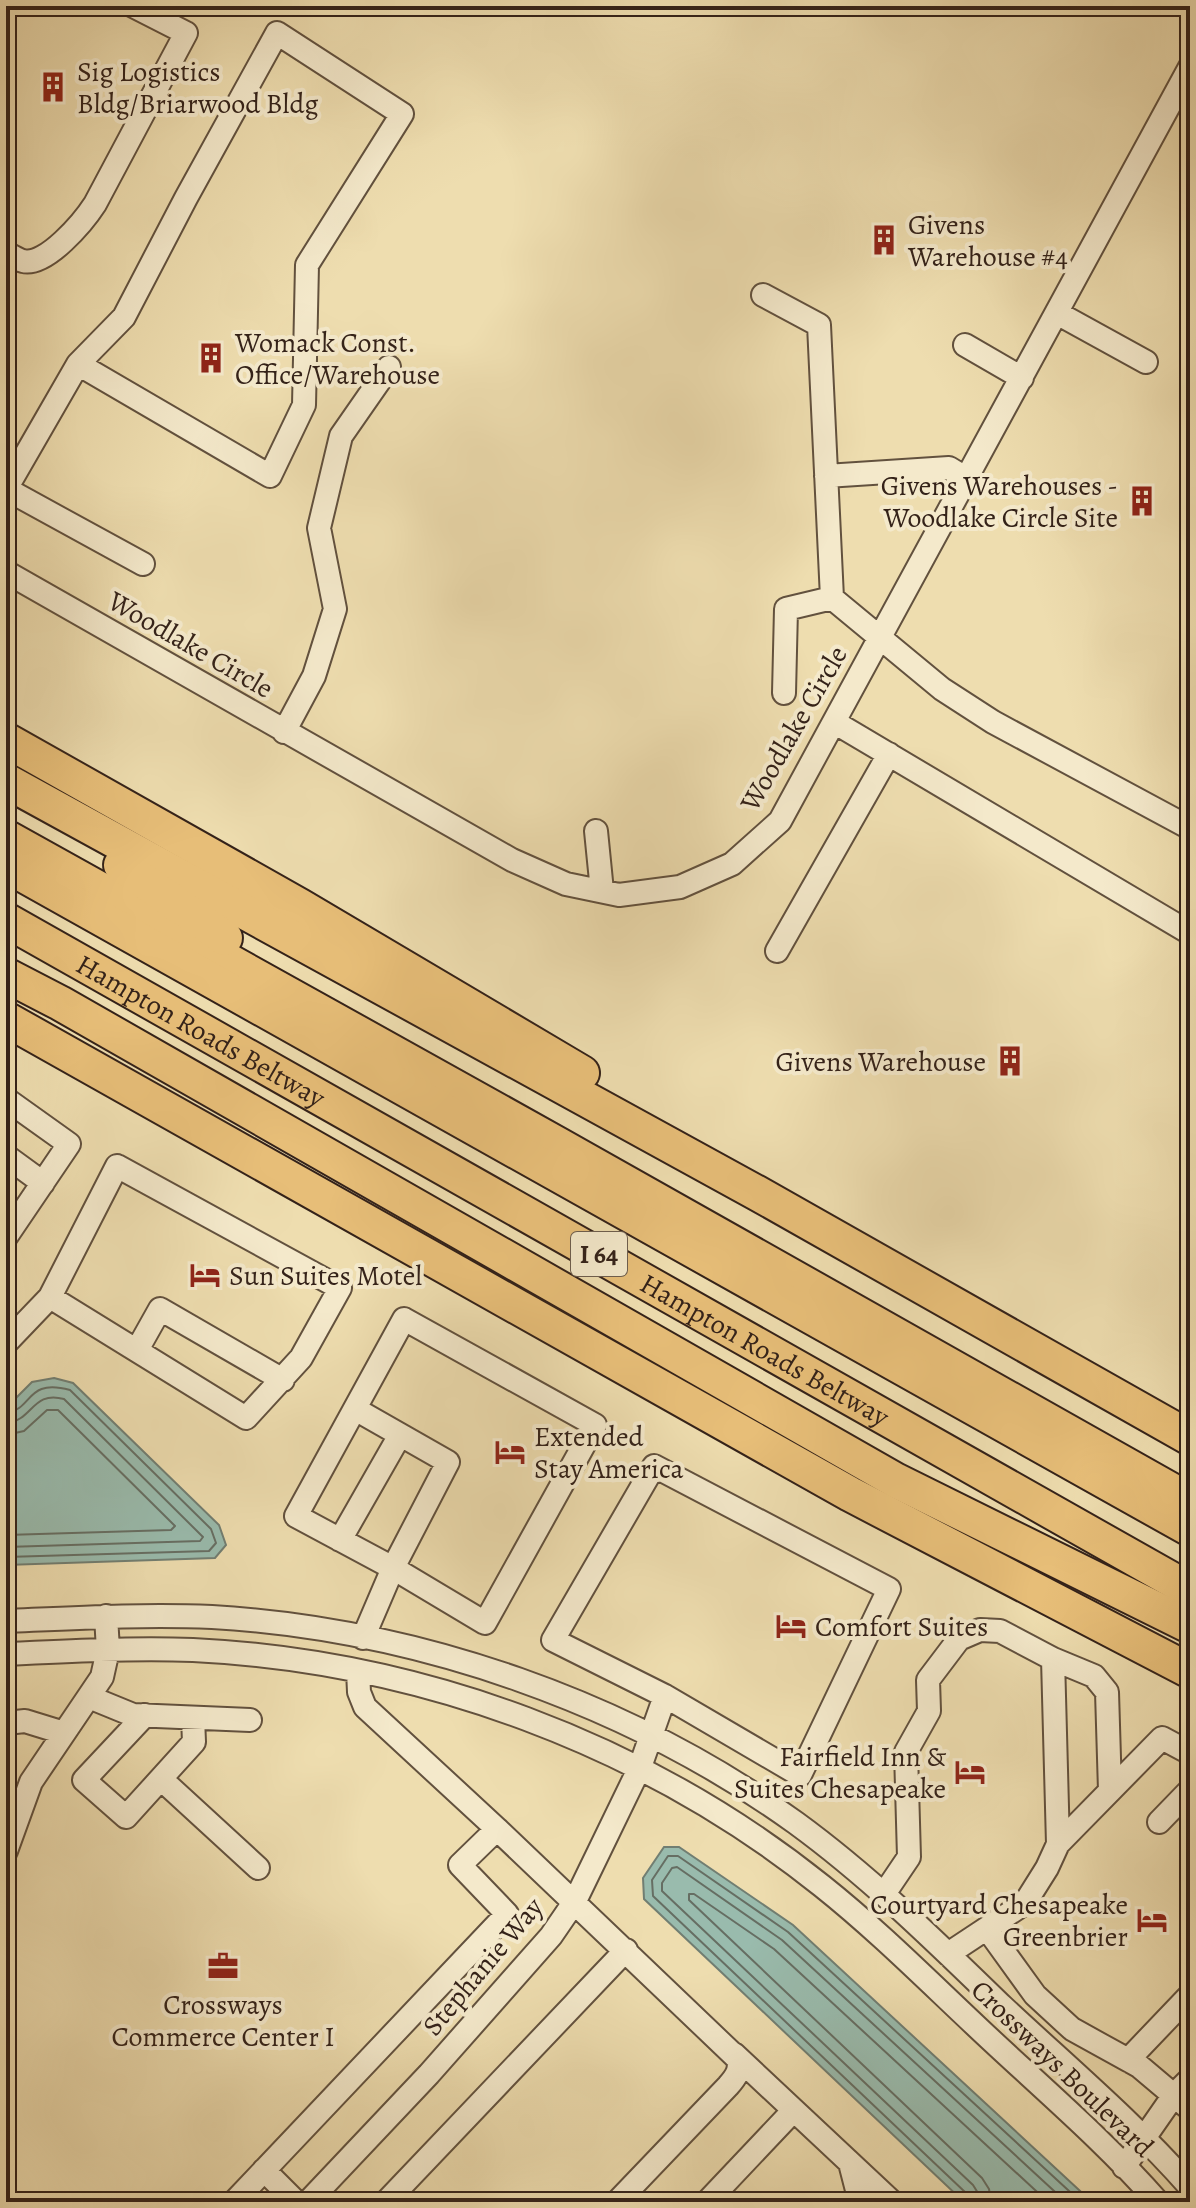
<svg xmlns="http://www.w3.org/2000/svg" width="1196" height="2208" viewBox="0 0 1196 2208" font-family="Alegreya,serif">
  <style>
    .water { fill: #99bbad; stroke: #717e72; stroke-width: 2 }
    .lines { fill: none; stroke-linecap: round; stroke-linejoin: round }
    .shore { stroke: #666e63; stroke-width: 2 }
    .minor-casing { stroke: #62513e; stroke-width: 26 }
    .highway-casing { stroke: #342219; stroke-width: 38 }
    .minor { stroke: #f4e9cb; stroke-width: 22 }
    .highway { stroke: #e7be78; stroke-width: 34 }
    .labels { text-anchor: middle; stroke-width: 8; stroke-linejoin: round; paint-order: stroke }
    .shield { fill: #f4e9cb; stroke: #6e5e4e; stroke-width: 2 }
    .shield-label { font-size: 26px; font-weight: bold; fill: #342219 }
    .poi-label { font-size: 28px; fill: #342219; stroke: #f4e9cb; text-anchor: start }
    .street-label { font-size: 28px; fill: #342219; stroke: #f4e9cb }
  </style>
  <rect width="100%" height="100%" fill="#eeddaf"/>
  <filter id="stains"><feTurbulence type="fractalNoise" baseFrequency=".0025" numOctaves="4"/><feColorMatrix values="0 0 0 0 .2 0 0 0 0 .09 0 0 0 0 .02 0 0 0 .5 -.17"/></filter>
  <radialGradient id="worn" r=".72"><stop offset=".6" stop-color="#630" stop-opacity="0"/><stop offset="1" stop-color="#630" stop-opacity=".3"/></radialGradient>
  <!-- water -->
  <path class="water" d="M54 1378 73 1383 219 1525 226 1545 215 1558 6 1565V1408L32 1382Z
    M664 1847H679L793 1925 1092 2202H964L644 1899 643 1878Z"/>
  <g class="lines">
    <!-- shore -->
    <path class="shore" d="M6 1413C34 1409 25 1378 70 1390L211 1529 216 1543 209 1551 6 1557
      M6 1423C33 1421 32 1390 64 1399L203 1537 200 1541 6 1547
      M6 1435 24 1431 47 1410H58L175 1526 171 1530 6 1535
      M969 2202 966 2193 653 1896 652 1880 668 1856H678L788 1932 1081 2202
      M979 2202 978 2193 973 2185 662 1891V1883L672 1868 677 1867 782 1940 1066 2202
      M991 2202 989 2189 982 2178 689 1900V1894H694L774 1949 1048 2202"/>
    <!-- minor casing -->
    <g class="minor-casing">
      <path id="minor" d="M6 253C11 255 18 260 23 261 46 267 84 221 95 204L186 33 133 6
        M763 295 819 325 832 598 942 689 993 722 1190 828
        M1057 313 1146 362
        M965 345 1022 378
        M826 476 949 468 967 479
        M6 489 78 364 270 476 304 405 307 265 402 114 277 33 186 198 124 317 78 364
        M6 489 143 564
        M6 572 512 860 566 884 619 895 680 887 732 864 780 821 1190 67
        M784 693 786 609 832 598
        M834 722 1190 933
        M284 732 314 676 335 609 319 528 341 436 389 367
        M596 831 602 891
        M777 951 889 754
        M6 1099 69 1144 6 1237
        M6 1156 43 1183
        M404 1319 595 1425 485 1623 393 1568 296 1516Z
        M6 1343 50 1297 117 1166 340 1288 301 1358 246 1418 50 1297
        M137 1350 160 1309 283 1380
        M355 1409 448 1462 393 1568 363 1638
        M654 1466 889 1589 800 1775 665 1696 553 1640Z
        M340 1540 400 1435
        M6 1621C75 1618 143 1614 212 1617 418 1629 629 1703 796 1823 870 1877 936 1942 1002 2006 1065 2065 1133 2122 1190 2187
        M6 1654C68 1651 131 1648 193 1650 420 1661 645 1744 822 1886 876 1929 925 1978 975 2025 1035 2082 1104 2140 1158 2202
        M1053 1659 1094 1676 1107 1692 1110 1791
        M358 1671 359 1692 365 1707 497 1829
        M89 1697 133 1715 250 1720
        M145 1715 84 1780 126 1817 194 1742 193 1718
        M6 1723 25 1721 64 1733
        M161 1779 258 1868
        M1159 1822 1190 1790
        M1058 1844 1162 1738 1190 1753
        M6 1851 31 1782 102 1677 108 1650 106 1616
        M884 1894 909 1857 906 1752 929 1711 928 1680 959 1639 980 1630 1000 1631 1053 1659 1058 1844 1047 1868 1025 1903 948 1954
        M988 1930 1035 1995 1072 2029 1139 2066 1190 2109
        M734 2054 892 2202
        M1128 2060 1190 1995
        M850 2163 858 2194 865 2202
        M1124 2167 1174 2095 1190 2079
        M264 2170 296 2202
        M234 2202 507 1914 460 1865 497 1829 738 2059C741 2070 736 2077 728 2086L617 2202
        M308 2202 429 2074 551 1936 575 1901 640 1767 665 1696
        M386 2202 626 1950
        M707 2202 793 2111"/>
    </g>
    <!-- highway casing -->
    <g class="highway-casing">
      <g id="highway">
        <path d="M6 740 300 906 582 1073"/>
        <path d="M6 781 757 1193 1190 1438"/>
        <path d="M6 837 559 1145 1190 1501"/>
        <path d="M6 865 1190 1529"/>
        <path d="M121 865 225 938"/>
        <path id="s1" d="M6 920 1190 1590"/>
        <path d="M6 975 60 1003 895 1480 1190 1626"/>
        <path d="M6 1019 850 1494 1190 1671"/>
      </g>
    </g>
    <!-- minor -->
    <use href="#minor" class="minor"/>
    <!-- highway -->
    <use href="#highway" class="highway"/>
  </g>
  <!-- icons -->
  <defs>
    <g id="building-bare" transform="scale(2.4)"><path d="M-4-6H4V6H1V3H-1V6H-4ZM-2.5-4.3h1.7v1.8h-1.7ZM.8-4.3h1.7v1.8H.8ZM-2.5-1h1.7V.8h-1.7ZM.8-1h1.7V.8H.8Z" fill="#8f2418" stroke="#f4e9cb" stroke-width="2.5" paint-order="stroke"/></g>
    <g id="hotel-bare" transform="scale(2.4)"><path d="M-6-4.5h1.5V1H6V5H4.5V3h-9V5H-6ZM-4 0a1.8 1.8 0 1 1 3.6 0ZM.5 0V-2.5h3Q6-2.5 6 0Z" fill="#8f2418" stroke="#f4e9cb" stroke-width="2.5" paint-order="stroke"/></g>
    <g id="office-bare" transform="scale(2.4)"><path d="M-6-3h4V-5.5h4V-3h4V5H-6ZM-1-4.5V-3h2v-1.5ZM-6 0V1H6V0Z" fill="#8f2418" stroke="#f4e9cb" stroke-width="2.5" paint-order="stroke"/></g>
  </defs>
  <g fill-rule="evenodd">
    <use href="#building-bare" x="53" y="87"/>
    <use href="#building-bare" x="884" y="240"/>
    <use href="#building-bare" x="211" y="358"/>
    <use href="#building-bare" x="1142" y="501"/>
    <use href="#building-bare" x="1010" y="1061"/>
    <use href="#hotel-bare" x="205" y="1275"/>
    <use href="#hotel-bare" x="510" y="1452"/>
    <use href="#hotel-bare" x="791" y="1626"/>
    <use href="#hotel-bare" x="970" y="1772"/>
    <use href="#hotel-bare" x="1152" y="1920"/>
    <use href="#office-bare" x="223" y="1966"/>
  </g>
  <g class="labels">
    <!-- shield labels -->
    <rect class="shield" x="571" y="1232" width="56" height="44" rx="6"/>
    <g class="shield-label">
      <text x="599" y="1263">I 64</text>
    </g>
    <!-- poi labels -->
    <g class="poi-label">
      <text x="77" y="81">Sig Logistics<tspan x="77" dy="32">Bldg/Briarwood Bldg</tspan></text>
      <text x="908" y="234">Givens<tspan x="908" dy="32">Warehouse #4</tspan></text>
      <text x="235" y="352">Womack Const.<tspan x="235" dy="32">Office/Warehouse</tspan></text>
      <text x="1118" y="495" text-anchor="end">Givens Warehouses -<tspan x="1118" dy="32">Woodlake Circle Site</tspan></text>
      <text x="986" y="1071" text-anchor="end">Givens Warehouse</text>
      <text x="229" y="1285">Sun Suites Motel</text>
      <text x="534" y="1446">Extended<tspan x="534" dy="32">Stay America</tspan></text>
      <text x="815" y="1636">Comfort Suites</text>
      <text x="946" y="1766" text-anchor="end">Fairfield Inn &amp;<tspan x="946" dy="32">Suites Chesapeake</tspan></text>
      <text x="1128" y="1914" text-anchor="end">Courtyard Chesapeake<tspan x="1128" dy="32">Greenbrier</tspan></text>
      <text x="223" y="2014" text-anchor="middle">Crossways<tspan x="223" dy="32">Commerce Center I</tspan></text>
    </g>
    <!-- street labels -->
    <g class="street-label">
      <text transform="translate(191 644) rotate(30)" y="10">Woodlake Circle</text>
      <text transform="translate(793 728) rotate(-60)" y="10">Woodlake Circle</text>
      <text dy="10" stroke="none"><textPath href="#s1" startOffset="224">Hampton Roads Beltway</textPath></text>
      <text dy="10" stroke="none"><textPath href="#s1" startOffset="872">Hampton Roads Beltway</textPath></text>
      <text transform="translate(482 1966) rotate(-50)" y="10">Stephanie Way</text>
      <text transform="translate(1063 2068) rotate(44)" y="10">Crossways Boulevard</text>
    </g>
  </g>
  <!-- margin -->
  <rect width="1196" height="2208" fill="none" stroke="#eeddaf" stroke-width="32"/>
  <rect x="8" y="8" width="1180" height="2192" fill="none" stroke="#342219" stroke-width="4"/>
  <rect x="16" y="16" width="1164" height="2176" fill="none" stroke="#342219" stroke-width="2"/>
  <rect width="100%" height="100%" filter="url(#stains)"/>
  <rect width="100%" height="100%" fill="url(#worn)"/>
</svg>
